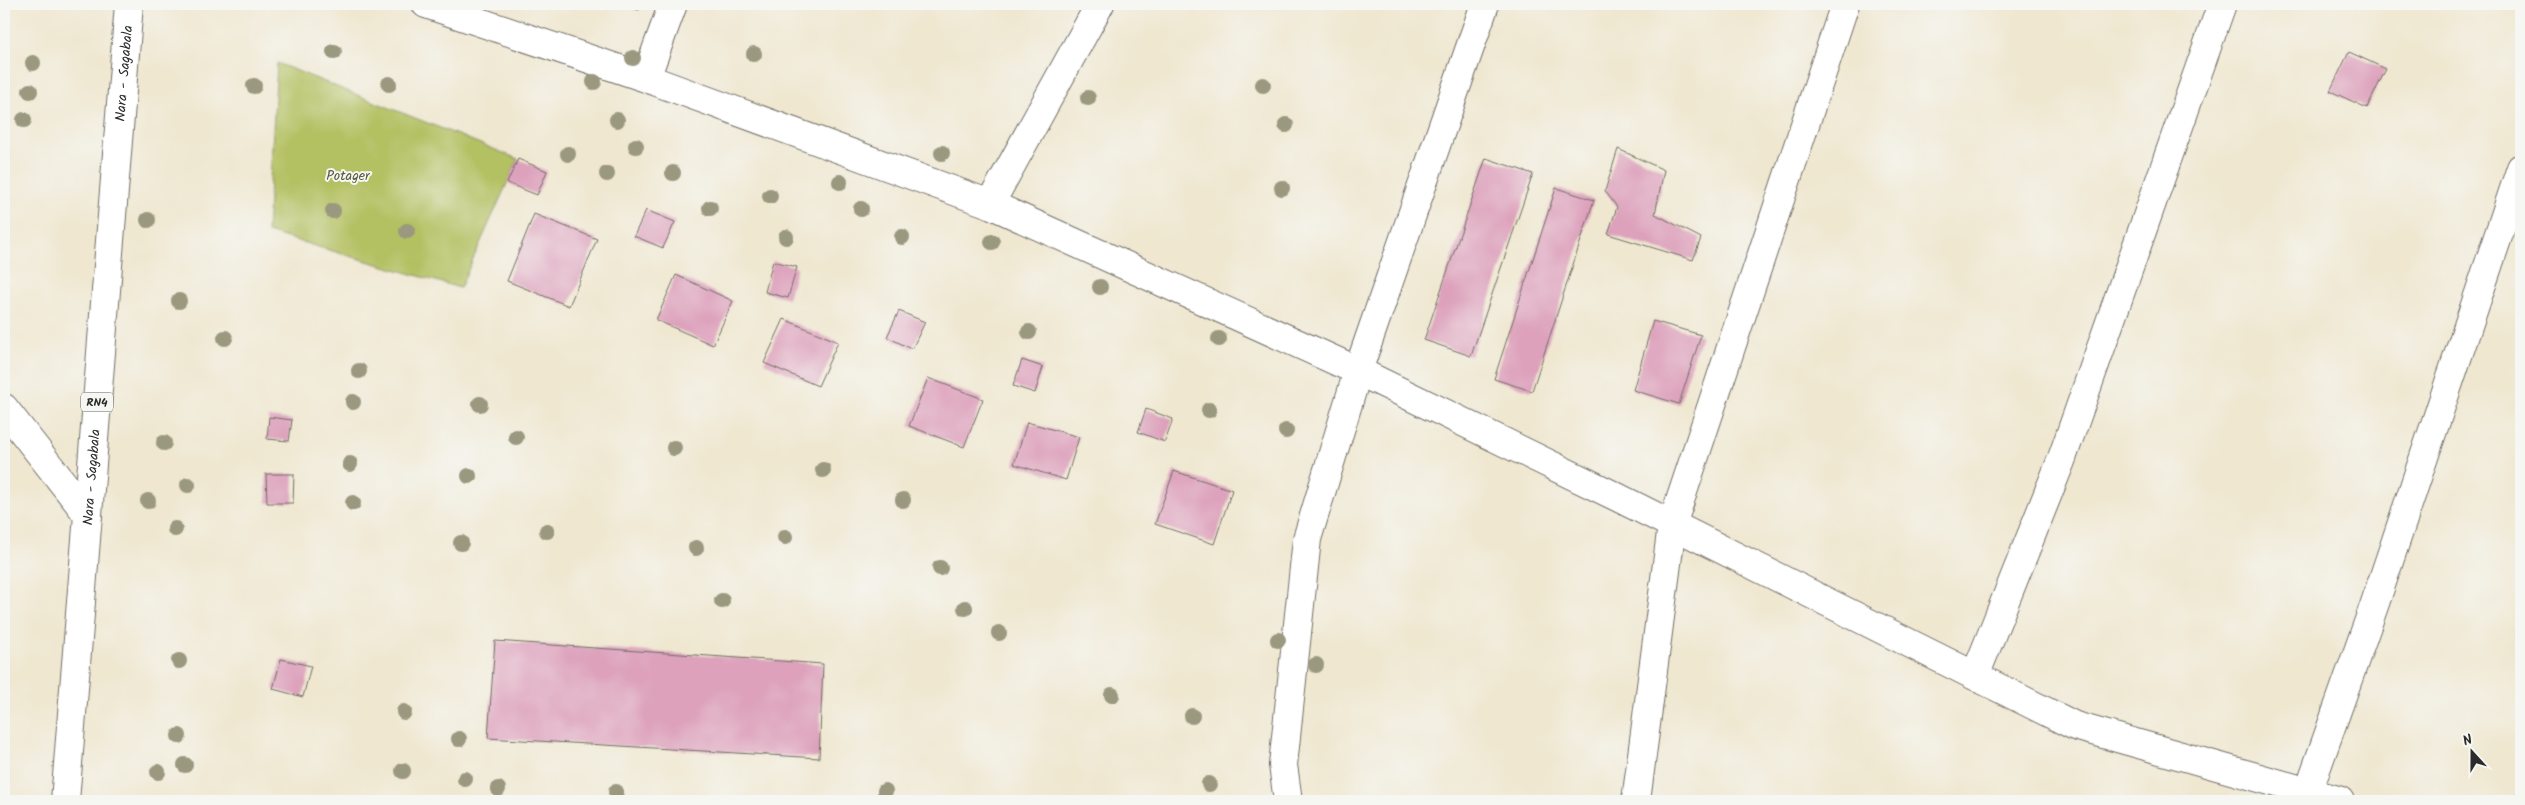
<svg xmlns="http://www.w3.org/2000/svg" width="2525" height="805" viewBox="0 0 2525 805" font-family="Kalam,sans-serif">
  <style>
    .green { fill: #b4c163; stroke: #707647 }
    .building { fill: #dda1bc }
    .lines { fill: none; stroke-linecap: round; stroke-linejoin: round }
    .street-casing { stroke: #706d65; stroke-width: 30 }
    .primary-casing { stroke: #706d65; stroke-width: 30 }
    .street { stroke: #fff; stroke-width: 28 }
    .primary { stroke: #fff; stroke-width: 28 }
    .tree { fill: #9a987f }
    .labels { text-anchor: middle; stroke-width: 4; stroke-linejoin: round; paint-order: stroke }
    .shield { fill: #f6f6f2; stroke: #686867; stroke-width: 1 }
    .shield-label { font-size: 12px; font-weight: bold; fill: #2b2b2b }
    .street-label { font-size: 14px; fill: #2b2b2b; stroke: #f6f6f2 }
    .park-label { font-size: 14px; fill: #54583c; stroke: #f6f6f2 }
  </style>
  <rect width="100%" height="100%" fill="#f6f6f2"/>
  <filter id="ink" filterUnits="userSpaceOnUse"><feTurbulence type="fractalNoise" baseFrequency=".02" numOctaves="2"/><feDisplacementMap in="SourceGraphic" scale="10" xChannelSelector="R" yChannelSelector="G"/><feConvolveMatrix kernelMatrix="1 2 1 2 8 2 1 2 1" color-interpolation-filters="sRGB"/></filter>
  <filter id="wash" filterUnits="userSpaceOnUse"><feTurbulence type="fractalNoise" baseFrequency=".0096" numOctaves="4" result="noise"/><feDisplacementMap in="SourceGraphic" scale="20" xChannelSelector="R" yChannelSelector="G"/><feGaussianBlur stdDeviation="1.12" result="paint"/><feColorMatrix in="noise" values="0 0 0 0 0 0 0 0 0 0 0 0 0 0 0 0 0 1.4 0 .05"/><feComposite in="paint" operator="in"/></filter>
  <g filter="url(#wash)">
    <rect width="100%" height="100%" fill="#efe7d0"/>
    <!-- green -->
    <path class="green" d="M277 63 518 159 460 288 267 232Z"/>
    <g id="blocks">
      <!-- building -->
      <path class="building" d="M620 4H641L639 10Z
        M2349 52 2386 69 2367 108 2330 91Z
        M1618 149 1664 170 1655 214 1701 238 1693 260 1608 234 1617 207 1605 191Z
        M1486 158 1533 174 1471 356 1424 340Z
        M518 159 547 171 537 195 507 183Z
        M1556 188 1594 200 1532 391 1494 379Z
        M646 210 675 222 663 248 634 236Z
        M534 214 597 239 569 306 507 281Z
        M773 261 797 267 788 298 765 292Z
        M676 275 733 301 713 345 656 320Z
        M899 311 925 322 912 349 887 337Z
        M784 319 838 342 818 386 764 363Z
        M1653 321 1701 335 1679 404 1633 390Z
        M1022 360 1043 367 1035 393 1013 386Z
        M928 378 983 399 964 447 909 426Z
        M1146 409 1173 419 1165 442 1138 432Z
        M269 417 292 420 289 441 267 439Z
        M1027 422 1079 437 1066 480 1014 464Z
        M1174 471 1232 490 1214 544 1155 524Z
        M266 474H294L293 503H267Z
        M495 641 823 664 819 758 488 738Z
        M281 659 311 666 303 697 273 689Z"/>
    </g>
  </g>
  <g filter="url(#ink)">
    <use href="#blocks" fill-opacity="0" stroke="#706d65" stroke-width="1"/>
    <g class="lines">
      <!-- street casing -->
      <g class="street-casing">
        <path id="street" d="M426 4 646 78 990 204 1358 371 1617 497 2075 726 2341 801
          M646 78 673 4
          M990 204 1100 4
          M4 408 88 515
          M1975 676 2061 461 2222 4
          M1288 801 1283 765 1307 539 1358 371 1485 4
          M1636 801 1672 525 1845 4
          M2307 801 2308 792 2374 606 2521 168"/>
      </g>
      <!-- primary casing -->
      <g class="primary-casing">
        <g id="primary">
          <path id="s1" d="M65 801 129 4"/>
        </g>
      </g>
      <!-- street -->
      <use href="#street" class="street"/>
      <!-- primary -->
      <use href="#primary" class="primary"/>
    </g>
    <!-- trees -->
    <g class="tree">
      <circle cx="334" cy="52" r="8"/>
      <circle cx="754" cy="54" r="8"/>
      <circle cx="633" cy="58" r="8"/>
      <circle cx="33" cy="63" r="8"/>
      <circle cx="594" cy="82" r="8"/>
      <circle cx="389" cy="84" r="8"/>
      <circle cx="1263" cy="85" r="8"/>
      <circle cx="254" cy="86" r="8"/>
      <circle cx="30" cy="91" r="8"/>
      <circle cx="1088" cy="98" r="8"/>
      <circle cx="24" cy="120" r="8"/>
      <circle cx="617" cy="120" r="8"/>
      <circle cx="1286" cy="125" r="8"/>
      <circle cx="636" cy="146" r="8"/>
      <circle cx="942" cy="153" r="8"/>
      <circle cx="568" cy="154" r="8"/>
      <circle cx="673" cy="173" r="8"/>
      <circle cx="607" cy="174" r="8"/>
      <circle cx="840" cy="182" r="8"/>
      <circle cx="1282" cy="188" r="8"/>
      <circle cx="770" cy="196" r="8"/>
      <circle cx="710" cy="208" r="8"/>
      <circle cx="861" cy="209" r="8"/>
      <circle cx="333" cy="211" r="8"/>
      <circle cx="148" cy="220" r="8"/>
      <circle cx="407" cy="231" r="8"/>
      <circle cx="786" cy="237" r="8"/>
      <circle cx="902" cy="237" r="8"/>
      <circle cx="992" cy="242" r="8"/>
      <circle cx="1100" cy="287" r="8"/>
      <circle cx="179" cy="301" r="8"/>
      <circle cx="1029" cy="332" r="8"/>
      <circle cx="225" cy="338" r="8"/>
      <circle cx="1219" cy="339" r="8"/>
      <circle cx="359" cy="371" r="8"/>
      <circle cx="353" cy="402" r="8"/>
      <circle cx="480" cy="404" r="8"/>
      <circle cx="1209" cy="410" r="8"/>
      <circle cx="1286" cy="431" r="8"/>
      <circle cx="516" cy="437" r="8"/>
      <circle cx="164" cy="443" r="8"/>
      <circle cx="674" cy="448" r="8"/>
      <circle cx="350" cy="464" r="8"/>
      <circle cx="823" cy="470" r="8"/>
      <circle cx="469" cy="476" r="8"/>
      <circle cx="188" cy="485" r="8"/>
      <circle cx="903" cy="500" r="8"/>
      <circle cx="148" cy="501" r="8"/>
      <circle cx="353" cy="503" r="8"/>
      <circle cx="175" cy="529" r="8"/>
      <circle cx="547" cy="531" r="8"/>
      <circle cx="785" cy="537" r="8"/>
      <circle cx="461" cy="543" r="8"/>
      <circle cx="696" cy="548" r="8"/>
      <circle cx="940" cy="568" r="8"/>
      <circle cx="722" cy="601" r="8"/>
      <circle cx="965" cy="608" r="8"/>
      <circle cx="999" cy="633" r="8"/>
      <circle cx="1278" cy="640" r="8"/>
      <circle cx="179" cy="661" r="8"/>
      <circle cx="1316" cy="665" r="8"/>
      <circle cx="1112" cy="695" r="8"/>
      <circle cx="404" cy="712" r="8"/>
      <circle cx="1192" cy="716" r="8"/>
      <circle cx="179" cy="736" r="8"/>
      <circle cx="459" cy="739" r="8"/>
      <circle cx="185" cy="765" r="8"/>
      <circle cx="403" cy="771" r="8"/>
      <circle cx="158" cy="772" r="8"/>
      <circle cx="465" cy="779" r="8"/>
      <circle cx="1209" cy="784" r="8"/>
      <circle cx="498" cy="789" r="8"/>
      <circle cx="885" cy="791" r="8"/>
      <circle cx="616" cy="792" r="8"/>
    </g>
  </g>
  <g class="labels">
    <!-- shield labels -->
    <rect class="shield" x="81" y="392.5" width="32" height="19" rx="4"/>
    <g class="shield-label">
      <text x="97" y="406">RN4</text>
    </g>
    <!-- street labels -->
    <g class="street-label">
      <text dy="5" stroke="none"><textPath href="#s1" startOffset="730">Nara - Sagabala</textPath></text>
      <text dy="5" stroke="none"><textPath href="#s1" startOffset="325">Nara - Sagabala</textPath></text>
    </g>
    <!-- park labels -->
    <g class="park-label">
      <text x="348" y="180">Potager</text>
    </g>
  </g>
  <!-- margin -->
  <rect width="2525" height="805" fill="none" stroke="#f6f6f2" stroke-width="20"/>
  <!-- north arrow -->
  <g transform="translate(2472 752) rotate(339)" stroke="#f6f6f2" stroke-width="4" paint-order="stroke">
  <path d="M0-4L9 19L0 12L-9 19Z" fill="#2b2b2b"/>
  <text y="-8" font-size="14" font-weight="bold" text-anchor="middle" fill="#2b2b2b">N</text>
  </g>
</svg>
